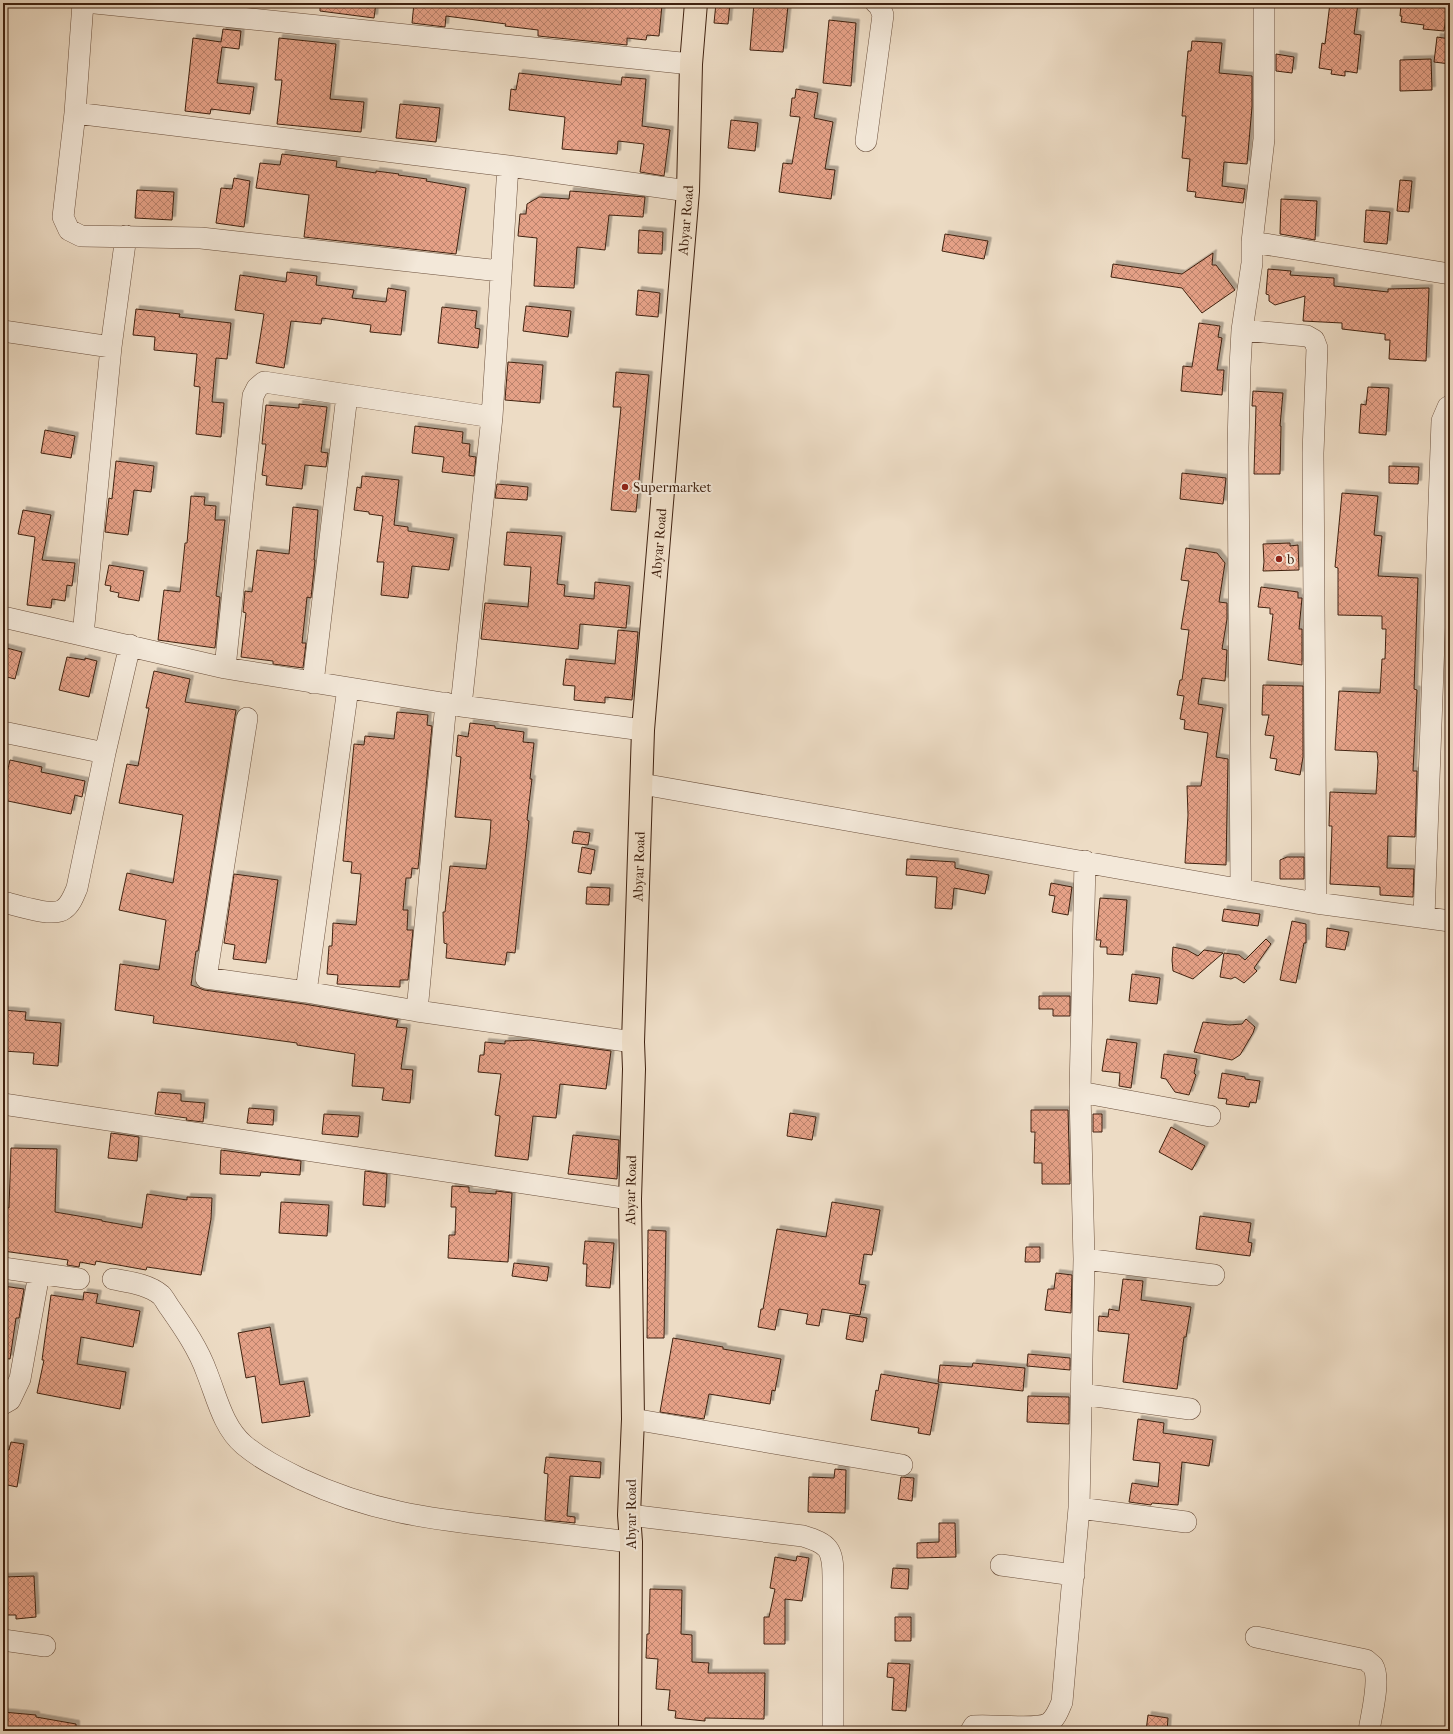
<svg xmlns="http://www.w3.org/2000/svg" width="1453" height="1734" viewBox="0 0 1453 1734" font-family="'IM FELL French Canon',serif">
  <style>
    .building { fill: url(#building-cross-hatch); stroke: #402210; filter: url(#shadow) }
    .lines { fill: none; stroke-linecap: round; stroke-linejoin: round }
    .minor-casing { stroke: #6b503d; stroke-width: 22 }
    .major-casing { stroke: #402210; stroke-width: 24 }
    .minor { stroke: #f3e8d9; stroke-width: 21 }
    .major { stroke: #eddcc5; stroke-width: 22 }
    .poi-dot { fill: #8f2418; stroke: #f3e8d9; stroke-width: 1.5 }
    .labels { text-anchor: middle; stroke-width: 4; stroke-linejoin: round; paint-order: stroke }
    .street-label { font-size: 14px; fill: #402210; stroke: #f3e8d9 }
    .poi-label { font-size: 14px; fill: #402210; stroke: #f3e8d9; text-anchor: start }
  </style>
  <defs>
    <pattern id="building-cross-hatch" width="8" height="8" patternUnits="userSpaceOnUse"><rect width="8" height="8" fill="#e5a187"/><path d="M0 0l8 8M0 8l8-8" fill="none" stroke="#bb836d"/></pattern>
    <filter id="shadow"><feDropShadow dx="3.5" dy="-3.5" stdDeviation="0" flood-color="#0004"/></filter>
  </defs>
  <rect width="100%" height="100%" fill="#eddcc5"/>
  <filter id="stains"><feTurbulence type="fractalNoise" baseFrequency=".005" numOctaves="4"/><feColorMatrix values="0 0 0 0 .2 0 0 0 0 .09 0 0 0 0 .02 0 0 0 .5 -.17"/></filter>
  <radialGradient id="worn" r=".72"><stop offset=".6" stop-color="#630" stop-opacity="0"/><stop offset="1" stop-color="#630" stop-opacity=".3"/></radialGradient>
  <!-- building -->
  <path class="building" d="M320 3H376L374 18 320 11Z
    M414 3H649L662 5 659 36 647 35 646 40 627 38V45L538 36V30L505 26 506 24 446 16 445 27 412 23Z
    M716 3H730L728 24 714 23Z
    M754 3 788 6 783 52 750 50Z
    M1330 3H1358L1354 34 1361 35 1357 73 1345 71V76L1331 74 1332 70 1319 68 1322 43 1325 44Z
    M1401 3H1424V6L1447 8 1444 31 1423 29 1424 25 1401 22 1402 16H1400Z
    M829 20 856 23 851 86 823 83Z
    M223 29 241 31 239 49 222 47 217 83 254 87 250 114 211 109 210 114 185 111 193 38 221 42Z
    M1437 37 1450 39V64L1434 62Z
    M279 38 336 44 330 99 364 102 361 132 277 124 282 80H275Z
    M1192 41 1222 43 1219 73 1252 76V107L1247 164 1224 162 1222 186 1245 189 1243 203 1195 197 1196 192 1187 191 1190 159 1182 158 1186 116H1182L1188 51H1191Z
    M1276 54 1294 57 1292 73 1276 71Z
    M1431 59 1432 90 1400 91V60Z
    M519 73 621 85 622 77 646 79 642 126 670 130 664 176 640 172 644 144 618 141 617 154 562 149 565 117 509 110 511 89 516 90Z
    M796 89 818 93 814 118 833 122 825 169 835 170 831 199 779 192 783 163 792 164 800 117 790 116 792 98H795Z
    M400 104 440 108 436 142 396 138Z
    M731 120 758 123 755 151 728 148Z
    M282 154 337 161 336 167 376 173V171L399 174 398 175 427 179 426 181 466 188 456 254 304 237 309 195 256 188 260 163 280 165Z
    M234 178 250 181 244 227 216 223 221 188 232 189Z
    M1400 180 1412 181 1409 212 1397 211Z
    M137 190 174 192 172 220 135 218Z
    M570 191 645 197 643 217 609 215 605 250 577 247 574 288 534 286 537 238 518 236 520 214H526L527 204 539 197 569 199Z
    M1281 199 1317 201 1315 240 1280 234Z
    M1366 210 1390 212 1387 244 1364 242Z
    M639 230 663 232 662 254 638 253Z
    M945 234 988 241 984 259 942 251Z
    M1213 253 1212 265H1216L1235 290 1202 313 1182 288 1111 277 1113 264 1182 274Z
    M1268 269 1291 271 1290 275 1334 278V286L1388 292V289L1429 288 1426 361 1389 359 1390 340H1385V334L1342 329V323L1303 321 1305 296 1275 305 1269 301V295L1266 294Z
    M287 272 317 276 316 285 354 290 352 298 386 302 388 288 406 291 401 335 370 332 371 325 322 318 321 324 291 321 284 368 256 363 264 314 235 310 240 275 286 282Z
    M638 290 660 293 658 317 636 315Z
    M526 306 571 311 568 337 523 331Z
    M442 307 477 311 475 328 480 329 478 348 438 343Z
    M136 309 180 314 179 317 231 323 227 359 216 358 212 402 224 403 221 437 196 434 200 387 194 386 197 354 154 350 155 337 133 335Z
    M1199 323 1220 326 1218 337 1222 338 1217 370H1224L1222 395 1181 391 1183 366 1192 367Z
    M508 362 543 365 540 403 505 400Z
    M616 372 649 375 636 512 611 510 621 407H613Z
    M1368 387 1389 388 1386 435 1359 433 1361 404 1366 405Z
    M1253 391 1283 393 1280 426H1281L1280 474H1254L1256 406H1252Z
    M299 404 327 407 321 452 328 453 326 467 305 465 302 489 266 485 267 476 262 475 266 444H262L266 405 299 408Z
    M415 426 463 432 462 443 470 444 469 456 476 457 474 476 442 472 444 457 412 453Z
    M45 430 75 436 71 458 41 453Z
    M116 461 154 466 151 492 134 490 128 535 105 532 109 498 112 499Z
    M1389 466 1419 467 1418 484 1389 483Z
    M1182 473 1226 478 1223 504 1180 499Z
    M362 476 399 480 394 525 408 527V531L454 538 449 570 412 566 408 598 381 595 384 562H377L383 516 369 514V512L354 510 357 487 361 488Z
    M497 484 528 487 527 500 495 498Z
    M1342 493 1378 496 1374 535 1382 536 1378 576 1418 578 1414 689 1417 690 1413 771H1417L1415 837 1388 836 1387 868 1414 869 1413 897 1380 895V887L1330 884 1332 826H1329L1330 792 1376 794 1378 761 1377 752 1335 750 1339 691 1380 693 1382 659H1385L1386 629H1382V616L1338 615V568L1335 567Z
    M191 496 205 497 204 505 216 506 215 520H225L216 596 220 597 215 648 158 640 164 590 180 592 185 543H187Z
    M293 507 318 510 314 560H315L311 598 307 597 302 643H306L303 668 273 664V661L241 657 246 613 243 612 245 591 252 592 257 550 289 554Z
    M23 510 51 515 42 560 75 563 72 586 67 585 65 601 52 599 51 608 27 605 35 537 18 534Z
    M507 532 562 536 557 584 565 585 564 596 594 599 595 582 630 586 626 628 580 624 578 649 481 639 485 603 528 607 531 567 504 565Z
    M1290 543V546L1298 545 1299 570 1263 571 1264 562 1263 544Z
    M1186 548 1217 553 1225 563 1219 602 1227 603V619L1222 649 1227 650 1225 681 1202 678 1198 704 1223 708 1216 757 1228 759 1226 865 1185 863 1188 815 1187 786H1201L1208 733 1184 729 1185 720 1180 719 1184 696 1177 695 1180 680H1182L1189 630 1181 629 1189 581 1181 580Z
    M109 565 144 571 139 601 118 597 119 593 110 591 111 586 105 585Z
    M1261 587 1298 592V598H1302L1299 629H1302V665L1268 660 1273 614H1270V608L1258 607Z
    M618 630 638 632 632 700 605 697V703L574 700 575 686 563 685 566 659 615 664Z
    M3 647 22 652 15 679 3 676Z
    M67 657 85 660V658L97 661 89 697 59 690Z
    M154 671 190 679 185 702 236 710 198 951H196L191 985 204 990 304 1004 398 1020 396 1027 407 1028 401 1069 413 1070 410 1103 382 1100 384 1088 352 1086 355 1054 297 1045V1043L153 1023 154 1016 115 1010 120 964 159 970 166 920 119 910 127 873 173 883 183 815 119 803 127 764 138 766 149 708H146Z
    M1263 685 1303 686V757L1300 775 1275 770 1277 759 1270 758 1274 736 1265 735 1269 715H1262Z
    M397 712 428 715 427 725 432 726 418 869 412 868 411 878H406L403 910H408L407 930H413L408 980H400V987L337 984 338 975 327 974 329 946H332L333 923 356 925 361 874 351 873 352 862 343 861 354 744 364 745 365 736 394 739Z
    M470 723 495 726V728L524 732 523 742 534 743 530 779H532L527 820 529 821 527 841 515 953 507 952 505 965 446 958 447 944 444 943 443 912H445L450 866 486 869 490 836 491 820 455 817 461 757 456 756 458 735 468 737Z
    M10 760 42 767 41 772 85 781 82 797 75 795 71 814 3 800V790Z
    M574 831 590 833 588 845 572 843Z
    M582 847 595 850 591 874 578 872Z
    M1287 857H1304V879H1280V860Z
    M907 859 955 862V868L989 875 985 894 954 888 952 909 935 908 937 877 906 875Z
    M234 874 278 880 266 963 233 959 235 945 224 943Z
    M1051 883 1072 887 1068 915 1052 912 1055 896 1049 895Z
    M587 887 610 888 609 905 586 904Z
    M1100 898 1127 900 1123 955 1107 954V947H1100L1101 940H1096Z
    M1224 909 1260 914 1258 926 1222 921Z
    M1292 921 1306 924V943H1304L1296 983 1280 980Z
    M1327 928 1349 932 1345 950 1326 947Z
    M1266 939 1271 944 1254 968 1257 971 1244 983 1235 977 1231 979 1220 977 1224 953 1239 955 1245 960Z
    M1173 947 1187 950 1198 956 1204 950 1223 953 1193 979 1173 971 1172 960Z
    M1132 974 1160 978 1157 1004 1129 1001Z
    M1039 996H1070V1016H1053V1009H1039Z
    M3 1010 26 1012 25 1020 61 1023 58 1066 33 1064 34 1053 3 1051Z
    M1246 1019 1255 1027 1253 1033 1240 1055 1232 1060 1194 1052 1203 1022 1229 1025 1242 1024Z
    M1107 1039 1137 1043 1131 1088 1119 1086 1120 1073 1102 1071Z
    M530 1040 611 1051 606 1089 560 1084 556 1118 533 1116 528 1160 495 1156 500 1116 495 1115 501 1074 478 1072 480 1055H484L485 1042 505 1044V1041Z
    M1164 1054 1197 1059 1194 1073 1196 1075 1189 1095 1175 1092 1166 1079 1161 1078Z
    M1222 1073 1245 1077V1079L1260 1081 1256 1103 1250 1102 1249 1107 1226 1104 1227 1099 1218 1098Z
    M158 1092 181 1094V1101L205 1103 203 1122 186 1120 187 1118 155 1114Z
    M249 1108 274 1110 273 1125 247 1123Z
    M1031 1110H1068L1070 1184H1042V1163H1034L1035 1132H1031Z
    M790 1113 816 1117 812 1140 787 1136Z
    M324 1114 360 1116 358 1137 322 1134Z
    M1093 1114H1102V1132H1093Z
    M1171 1127 1205 1146 1192 1170 1159 1152Z
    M111 1133 139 1137 137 1161 108 1158Z
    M573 1135 619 1140 617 1179 568 1174Z
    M11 1148 57 1149 55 1212 102 1220V1221L142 1228 147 1194 187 1200V1197L212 1198 211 1219 201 1275 147 1267 146 1270 96 1261 95 1265 80 1262 79 1267 67 1265 68 1260 3 1251V1224L6 1207 9 1208Z
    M221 1150 301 1161 300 1175 261 1172 260 1176 220 1174Z
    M365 1171 387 1174 385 1207 363 1205Z
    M452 1186 469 1187V1192L496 1194V1191L512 1193 508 1262 448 1258 449 1235H455L456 1207H451Z
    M281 1202 329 1205 327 1236 279 1233Z
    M832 1202 880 1210 872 1255 864 1254 859 1284 866 1285 860 1315 822 1309 819 1326 806 1324 808 1314 779 1309 775 1330 758 1327 761 1309H763L777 1229 826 1237Z
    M1200 1216 1251 1223 1248 1242 1252 1243 1250 1256 1196 1249Z
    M648 1230 666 1231 664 1338H647Z
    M585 1241 614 1243 610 1288 586 1286 587 1264H583Z
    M1026 1247H1040V1262H1025Z
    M514 1263 549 1267 547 1281 512 1276Z
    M1056 1273 1072 1275 1071 1313 1045 1310 1048 1289H1054Z
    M1123 1279 1143 1281 1141 1300 1191 1307 1186 1337H1184L1177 1389 1123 1382 1129 1334 1098 1331 1099 1316 1108 1317 1109 1309 1119 1311Z
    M3 1286 24 1289 19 1318H16L10 1359 3 1358Z
    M84 1292 98 1294 96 1303 140 1311 133 1347 81 1337 77 1364 126 1372 120 1409 37 1393 44 1360H42L51 1295 83 1300Z
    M850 1315 867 1318 863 1342 846 1339Z
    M270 1327 280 1385 304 1381 310 1416 262 1423 255 1376 246 1378 238 1333Z
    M673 1338 723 1347V1349L781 1359 775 1391 772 1390 770 1404 709 1394 704 1419 660 1412Z
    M1028 1354 1070 1358V1370L1027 1366Z
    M973 1363 1025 1368 1023 1391 938 1382 940 1365 972 1367Z
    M881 1374 939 1384 930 1435 918 1433 919 1428 871 1420 876 1390 878 1391Z
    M1028 1396 1069 1397V1424L1027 1422Z
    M1138 1419 1164 1423 1163 1433 1213 1440 1209 1466 1182 1462 1178 1505 1152 1503 1151 1505 1129 1502 1132 1483 1158 1487 1160 1463 1133 1460Z
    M11 1442 24 1444 17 1487 3 1484V1449L9 1450Z
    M546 1457 601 1462 600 1478 570 1476 567 1516 575 1517V1523L545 1520 548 1474 544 1473Z
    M835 1469 846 1470 845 1513 808 1512 809 1477 834 1478Z
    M901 1477 914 1478 912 1501 898 1499Z
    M939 1523H955L956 1557 917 1558V1543L939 1542Z
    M797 1556 809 1558 802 1601 785 1599V1644H764V1617H769L775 1589 770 1588 775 1557 796 1561Z
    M893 1568 909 1569 908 1589 891 1588Z
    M34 1576 36 1617 16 1619V1615H3V1577Z
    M650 1589 682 1590 681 1634 692 1635V1662L709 1663 708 1673H765L764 1719 705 1718V1721L675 1718 676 1711 668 1710 670 1690 656 1689 658 1659 646 1658 647 1634H649Z
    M895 1617H911V1641H895Z
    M888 1663 910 1664 906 1711 892 1710 894 1678 887 1677Z
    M3 1712 36 1715V1717L76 1724V1731H3Z
    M1148 1715 1168 1718 1167 1731H1146Z"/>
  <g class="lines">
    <!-- minor casing -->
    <g class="minor-casing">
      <path id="minor" d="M83 3 75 113 63 217 69 230 81 236 201 238 500 271
        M95 3 691 64
        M75 113 508 166 688 191
        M866 141 883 15 879 5 876 3
        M1252 242 1450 274
        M1242 330 1307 336 1314 340 1317 348 1313 453 1316 903
        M3 331 111 347
        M3 617 225 668 461 706 643 730
        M83 635 111 347 126 236
        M225 668 253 396 257 388 264 382 492 417
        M313 683 347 395
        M446 703 417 1011 633 1042
        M461 706 492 417 508 166
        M247 718 206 978 306 992 417 1011
        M3 732 105 753
        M642 784 1316 903 1450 921
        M1241 888 1238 447 1240 367 1242 330 1252 263V242L1264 139V3
        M3 902C17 905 53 918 64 909 71 904 74 895 77 888L105 753 130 645
        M1424 917 1442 421 1448 407 1450 406
        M306 992 348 688
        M1080 1092 1210 1116
        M3 1104 630 1199
        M1084 1259 1214 1275
        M3 1268 79 1279
        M113 1279C128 1282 148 1284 161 1295 164 1298 167 1304 170 1308 184 1328 199 1350 207 1373 217 1398 223 1427 244 1445 262 1460 281 1469 301 1479 369 1511 429 1519 502 1527 545 1532 588 1537 631 1542
        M1081 1394 1190 1409
        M3 1404 10 1400 20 1379 39 1274
        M633 1419 902 1465
        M1079 1508 1186 1522
        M629 1515 803 1536C829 1544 833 1549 833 1577V1731
        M1001 1565 1074 1575
        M1256 1637 1366 1660C1368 1662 1371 1664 1373 1666 1381 1679 1371 1716 1369 1731
        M3 1640 45 1646
        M971 1731 974 1726C992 1724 1037 1731 1049 1723 1056 1718 1059 1709 1062 1702L1079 1508 1084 1259 1080 1092 1085 861"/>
    </g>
    <!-- major casing -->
    <g class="major-casing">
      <g id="major">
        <path id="s1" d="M630 1731 631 1542 629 1515 633 1419 630 1199 634 1069 633 1042 643 730 688 191 691 64 696 3"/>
      </g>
    </g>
    <!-- minor -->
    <use href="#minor" class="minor"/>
    <!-- major -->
    <use href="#major" class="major"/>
  </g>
  <!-- markers -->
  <g class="poi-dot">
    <circle cx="625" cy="487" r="4"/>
    <circle cx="1279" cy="559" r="4"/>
  </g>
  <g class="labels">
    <!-- street labels -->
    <g class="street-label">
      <text dy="5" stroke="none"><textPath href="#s1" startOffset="1513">Abyar Road</textPath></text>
      <text dy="5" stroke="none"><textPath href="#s1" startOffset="1189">Abyar Road</textPath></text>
      <text dy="5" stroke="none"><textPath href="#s1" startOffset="865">Abyar Road</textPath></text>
      <text dy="5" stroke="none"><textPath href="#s1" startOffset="541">Abyar Road</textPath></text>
      <text transform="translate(631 1514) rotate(-90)" y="5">Abyar Road</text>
    </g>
    <!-- poi labels -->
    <g class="poi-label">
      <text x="633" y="492">Supermarket</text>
      <text x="1287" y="564">b</text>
    </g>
  </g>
  <!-- margin -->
  <rect width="1453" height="1734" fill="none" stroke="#eddcc5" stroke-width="16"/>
  <rect x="4" y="4" width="1445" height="1726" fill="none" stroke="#402210" stroke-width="2"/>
  <rect x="8" y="8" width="1437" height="1718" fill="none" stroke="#402210"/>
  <rect width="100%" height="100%" filter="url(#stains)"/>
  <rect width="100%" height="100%" fill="url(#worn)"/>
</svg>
